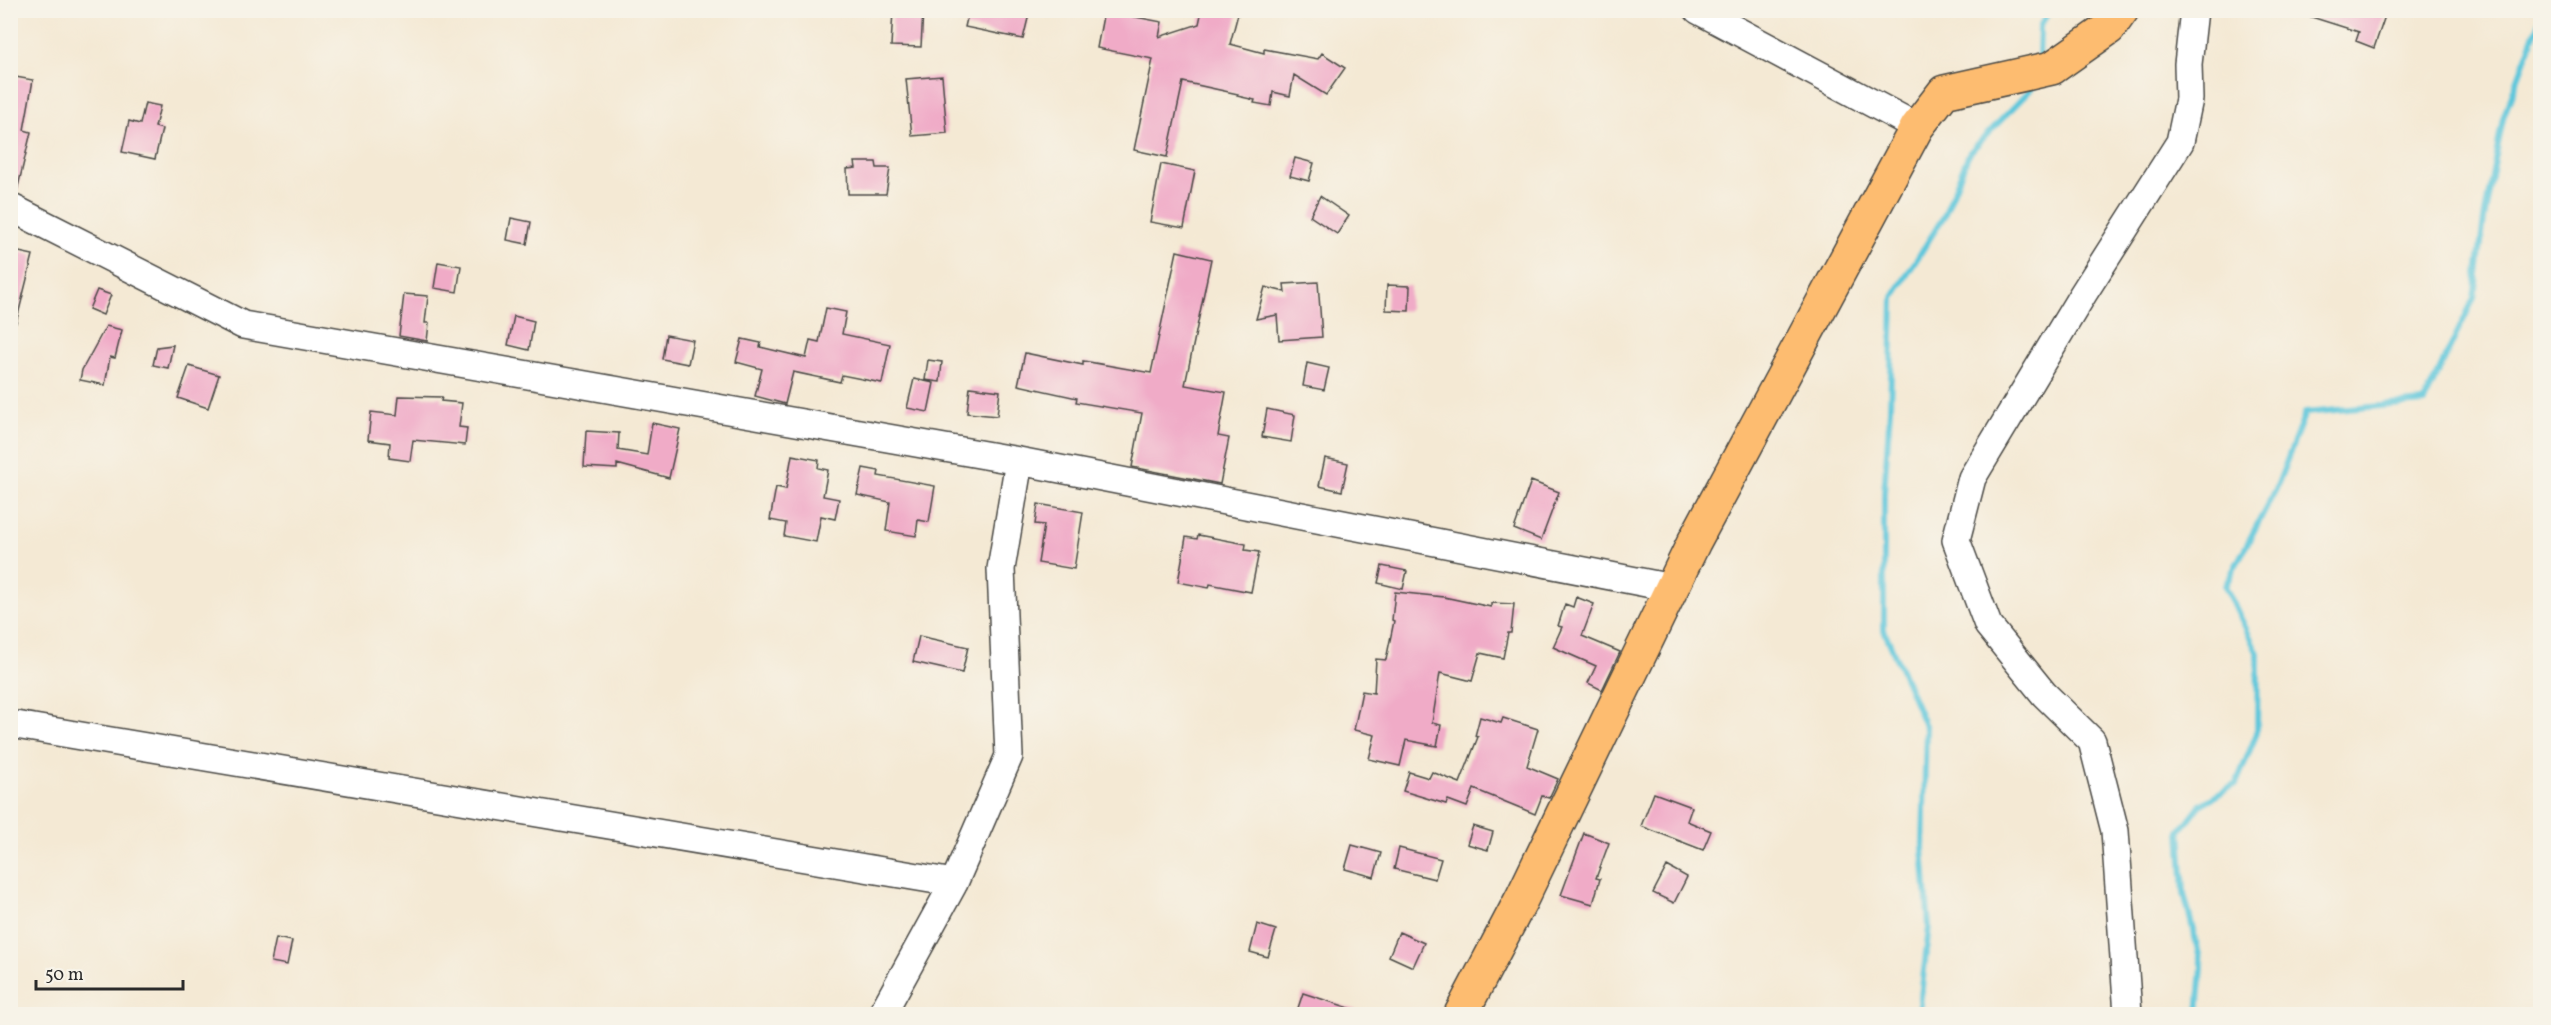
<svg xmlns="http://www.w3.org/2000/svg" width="2551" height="1025" viewBox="0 0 2551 1025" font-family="Vollkorn,serif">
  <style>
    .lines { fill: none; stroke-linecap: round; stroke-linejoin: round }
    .stream { stroke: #5fc7db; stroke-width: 6 }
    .building { fill: #f0abc7 }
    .minor-casing { stroke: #494844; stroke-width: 30 }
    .major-casing { stroke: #494844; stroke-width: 36 }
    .minor { stroke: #fff; stroke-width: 27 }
    .major { stroke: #fdbc70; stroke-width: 33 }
  </style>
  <rect width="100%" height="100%" fill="#f7f3e8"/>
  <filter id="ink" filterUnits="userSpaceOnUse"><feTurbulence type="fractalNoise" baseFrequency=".0167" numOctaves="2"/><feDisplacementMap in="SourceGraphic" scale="12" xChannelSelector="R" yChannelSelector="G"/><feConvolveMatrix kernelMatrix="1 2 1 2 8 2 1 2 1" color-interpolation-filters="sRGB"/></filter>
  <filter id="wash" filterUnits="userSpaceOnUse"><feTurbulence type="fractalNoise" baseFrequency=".008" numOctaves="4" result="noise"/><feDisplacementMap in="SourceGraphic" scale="24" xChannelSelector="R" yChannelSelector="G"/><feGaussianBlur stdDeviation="1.35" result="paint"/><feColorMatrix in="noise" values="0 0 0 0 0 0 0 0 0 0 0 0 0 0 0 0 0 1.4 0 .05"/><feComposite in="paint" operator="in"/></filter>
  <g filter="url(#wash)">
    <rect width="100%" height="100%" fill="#f4e9d4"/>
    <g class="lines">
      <!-- stream -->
      <path class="stream" d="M2039 60 2040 26 2050 10
        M1919 1014 1929 927 1923 849 1926 728 1884 630V493L1890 410 1893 297 1944 216 1969 153 2036 84
        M2198 1014 2202 967 2184 893 2180 831 2200 805 2236 784 2257 733 2258 653 2225 586 2276 489 2305 413 2424 402 2474 298 2484 219 2503 118 2540 19"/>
    </g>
    <g id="blocks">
      <!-- building -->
      <path class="building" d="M893 10H923L921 47 891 46Z
        M969 10H1030L1023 39 965 27Z
        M1202 10H1239L1230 44 1264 53V49L1318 59 1322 53 1345 68 1326 95 1294 75 1290 96 1273 92 1271 106 1254 103 1255 100 1237 96 1238 94 1183 82 1167 157 1134 150 1153 59 1097 48 1104 11 1162 22 1159 37 1199 24Z
        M2302 10H2387L2374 48 2356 41 2359 32 2302 14Z
        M10 76 33 80 24 130 31 132 17 191H10Z
        M942 76 947 133 912 136 906 79Z
        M145 103 160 106 155 127 162 129 155 159 122 152 129 121 140 124Z
        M1295 158 1314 163 1309 181 1290 176Z
        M855 162H876L877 168H890L886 194H848L847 169 856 168Z
        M1161 164 1195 171 1184 228 1150 222Z
        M1320 196 1349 216 1337 234 1310 216Z
        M511 218 531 222 527 244 507 240Z
        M10 250 33 255 16 323 10 322Z
        M1177 251 1211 259 1185 385 1226 392 1218 436 1229 438 1220 484 1132 467 1142 413 1076 402 1077 398 1018 385 1025 353 1083 365V361L1151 373Z
        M438 262 461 266 457 292 434 288Z
        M1318 282 1322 337 1279 340 1277 315 1256 319 1265 287 1285 292 1284 284Z
        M1387 285 1410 286 1409 311 1386 310Z
        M97 290 111 295 103 315 89 309Z
        M404 294 428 296 425 323H429L427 341 399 336Z
        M826 308 846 312 842 334 890 344 882 383 842 375 840 382 793 372 785 404 755 396 762 369 736 362 742 339 761 343 760 347 806 358 810 340 819 342Z
        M514 316 534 321 529 350 508 345Z
        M106 326 122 330 115 358 110 357 105 385 80 380 82 370Z
        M666 335 693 340 688 364 662 359Z
        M173 345 168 368 153 365 157 347Z
        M928 360 942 362 940 382 925 380Z
        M1307 363 1329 368 1324 390 1303 386Z
        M189 366 219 375 208 408 178 398Z
        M914 379 934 383 928 412 907 408Z
        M970 387 1000 391 997 416 967 413Z
        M399 396 442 397 441 401 462 403 459 427 467 428 465 445 413 440 410 461 389 458 390 443 368 440 371 412 397 415Z
        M1267 409 1295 415 1291 442 1262 437Z
        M652 423 680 429 669 478 617 464V469L584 467 586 431 619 433 618 450 647 455Z
        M792 455 819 460 818 468 828 470 823 496 839 499 835 519 821 516 816 542 784 536 786 523 770 520 776 487 786 489Z
        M1325 458 1348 463 1342 491 1319 486Z
        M863 468 879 471 878 476 935 486 929 522 918 520 916 536 886 531 890 502 857 495Z
        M1531 481 1559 492 1541 540 1514 529Z
        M1038 504 1083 512 1074 569 1038 563 1044 525 1035 524Z
        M1198 535 1246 544 1245 550 1259 552 1251 592 1210 584 1209 588 1178 582 1186 537 1197 539Z
        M1382 566 1407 571 1403 589 1378 583Z
        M1395 592 1444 597 1491 607V603L1514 604 1511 633H1508L1503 658 1480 653 1472 681 1440 673 1432 723 1441 725 1437 746 1406 740 1400 766 1369 759 1375 735 1354 730 1362 691 1374 693 1376 659 1386 660 1394 621 1392 620Z
        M1576 597 1594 604 1582 636 1620 652 1602 690 1588 683 1596 666 1553 647 1562 627 1558 626 1565 604 1573 607Z
        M919 636 968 647 962 673 913 662Z
        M1480 717 1501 723 1503 718 1538 729 1527 766 1558 779 1549 798 1542 796 1535 814 1474 789 1467 807 1448 800 1446 804 1403 791 1409 772 1429 778 1432 772 1460 783 1478 737 1475 736Z
        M1654 793 1692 807 1687 821 1711 831 1703 850 1641 826Z
        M1473 826 1493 832 1488 850 1467 844Z
        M1584 833 1609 843 1596 878 1600 879 1593 904 1561 895Z
        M1352 845 1381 853 1374 877 1345 869Z
        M1399 848 1441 859 1435 879 1394 869Z
        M1667 866 1687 877 1674 903 1653 893Z
        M1257 924 1276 930 1268 957 1250 952Z
        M1399 932 1424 943 1413 967 1389 956Z
        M276 938 292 941 287 965 271 962Z
        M1303 993 1359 1011V1014H1296Z"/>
    </g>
  </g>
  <g filter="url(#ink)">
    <use href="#blocks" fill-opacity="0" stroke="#494844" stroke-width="1.5"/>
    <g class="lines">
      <!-- minor casing -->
      <g class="minor-casing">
        <path id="minor" d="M1698 10 1917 127
          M10 207 243 325 1019 461 1672 588
          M10 724 954 883
          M882 1014 954 883 1009 756 1001 569 1019 461
          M2128 1014 2115 831 2092 741 2044 694 1988 625 1956 540 1972 478 2083 294 2180 142 2189 99 2188 64 2194 10"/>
      </g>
      <!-- major casing -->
      <g class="major-casing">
        <path id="major" d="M1461 1014 1522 898 1694 542 1917 127 1944 92 2052 68 2109 28 2122 10"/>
      </g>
      <!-- minor -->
      <use href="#minor" class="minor"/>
      <!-- major -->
      <use href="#major" class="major"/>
    </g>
  </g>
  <!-- margin -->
  <rect width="2551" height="1025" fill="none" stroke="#f7f3e8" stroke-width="36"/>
  <!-- scale -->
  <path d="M36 980v9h147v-9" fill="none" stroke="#2b2b2b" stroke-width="3"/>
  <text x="45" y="980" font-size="18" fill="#2b2b2b" stroke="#f7f3e8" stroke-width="4.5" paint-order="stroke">50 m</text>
</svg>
